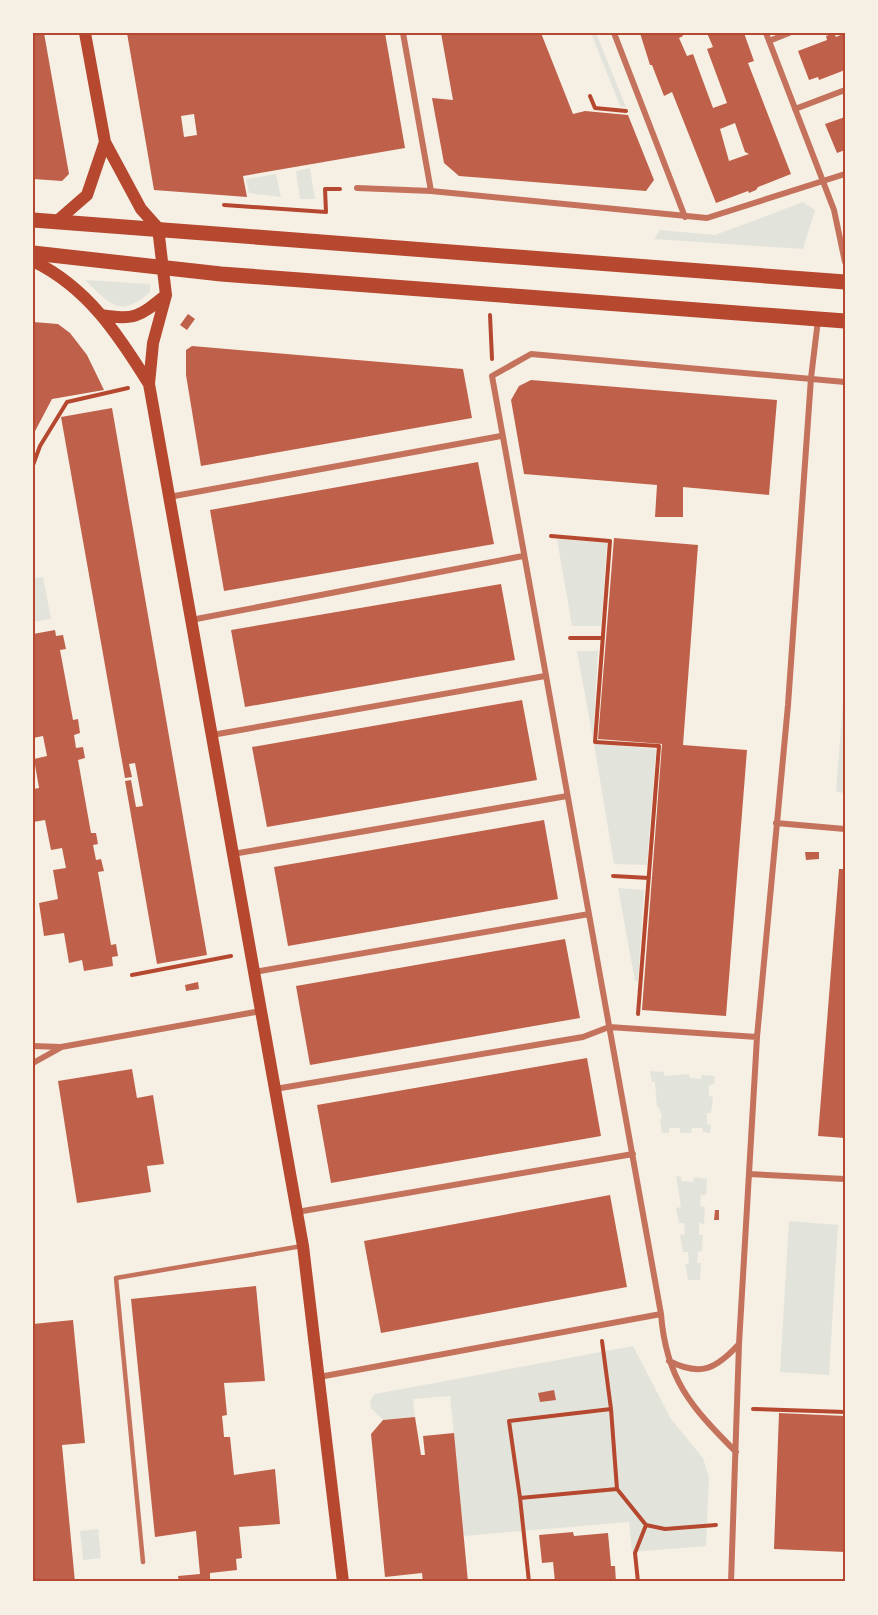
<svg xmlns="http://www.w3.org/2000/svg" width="878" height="1615" viewBox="0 0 878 1615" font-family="Barlow,sans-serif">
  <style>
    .green { fill: #e2e4dc }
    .building { fill: #bf614a; fill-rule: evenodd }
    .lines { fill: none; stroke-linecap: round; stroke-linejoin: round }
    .path { stroke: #b5482f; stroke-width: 4 }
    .service { stroke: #c5725c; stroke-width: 4.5 }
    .minor { stroke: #c5725c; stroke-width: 6 }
    .secondary { stroke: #b5482f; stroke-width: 12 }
    .primary { stroke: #b5482f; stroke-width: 15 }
    .neatline { fill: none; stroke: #b5482f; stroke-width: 2 }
  </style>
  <rect width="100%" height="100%" fill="#f6efe4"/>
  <!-- green -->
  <path class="green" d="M591 33H596L626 107 620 106Z
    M310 168 315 199H300L296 171Z
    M276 174 281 197 249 193 246 179Z
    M803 202 815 210 803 249 654 239 660 230 715 235Z
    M85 280 150 284V292C120 319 110 304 85 280Z
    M557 539 607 543 601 626H572Z
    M43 577 51 619 33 622V578Z
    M577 651H598L593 738Z
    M845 676V793L836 792Z
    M594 744 656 749 647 865 614 864Z
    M618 888 644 890 638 981H635Z
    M650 1071 664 1072V1076L689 1074 690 1078 701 1079 702 1075 715 1076 714 1084 709 1085V1096L713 1097 711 1113H707V1124L711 1125 710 1133 703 1132 702 1128H692L691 1133H680V1128H669V1133H662L660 1119 662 1118 659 1107H657L655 1082H652Z
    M676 1176 681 1177 682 1181 693 1182 694 1177 707 1179 706 1195H701L700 1206 705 1207 704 1224 699 1223V1235H703L702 1251 698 1252 697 1263H701L700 1280H688L685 1264 689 1263 688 1252H683L680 1235 685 1234 684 1223H679L676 1208 681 1207Z
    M789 1221 838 1225 829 1375 780 1372Z
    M633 1346 671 1419 703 1458 709 1477 706 1546 632 1552 629 1522 464 1536 450 1396 413 1399 415 1417 383 1420 371 1408 370 1401 375 1394Z
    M98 1529 101 1558 83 1560 80 1531Z"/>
  <!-- building -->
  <path class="building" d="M33 33H44L69 174 62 181 33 179Z
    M127 33H385L405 148 243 176 247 197 154 190ZM194 114 197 135 184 137 181 116Z
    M441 33H541L573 114 585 111 628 115 654 180 646 191 459 176 444 163 432 98 453 100Z
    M640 33H682L683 36 679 38 687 56 693 54 713 108 727 103 707 49 713 47 707 33H744L754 61 748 63 791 174 758 187 756 190 749 193 748 191 716 203 672 92 664 96 652 65H650ZM735 123 745 152 749 154 729 161 720 129Z
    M834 33 836 37 845 33V70L819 80 818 77 809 80 798 51 827 40 826 36Z
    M845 117V150L837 153 825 124Z
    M188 314 195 319 187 330 180 325Z
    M33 322 58 324 70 333 87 355 104 390 52 399 33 435Z
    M192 346 463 369 472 418 201 466 186 375V350Z
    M531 380 777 400 769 495 683 487V517H655L657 485 524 474 511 400 519 386Z
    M112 408 207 955 157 964 125 781 131 780 136 807 143 806 138 779 135 763 129 764 132 777 125 778 61 417Z
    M478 462 494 544 224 591 210 510Z
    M614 538 698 545 683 745 747 750 726 1016 642 1010 662 744 598 739Z
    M501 584 515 660 245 707 231 630Z
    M55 630 56 636 63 635 66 649 60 650 73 720 78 719 80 733 74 735 76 748 83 747 85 758 78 760 91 833H96L98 844 93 845 96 860 101 859 104 871 98 872 111 945 116 944 118 956 112 957 113 966 84 971 82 960 69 963 64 933 44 936 39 903 58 899 53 870 66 868 62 848 51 850 45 820 33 822V789L39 788 34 759 47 756 43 736 33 738V634Z
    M522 700 537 780 267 827 252 747Z
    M544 820 558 899 288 946 274 867Z
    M805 852H819V859L806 860Z
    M839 869H845V1138L818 1136Z
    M565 939 580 1018 310 1065 296 986Z
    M198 982 199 989 186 991 185 985Z
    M587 1058 601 1136 331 1183 317 1105Z
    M132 1069 137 1098 153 1095 164 1164 147 1166 151 1192 77 1203 58 1081Z
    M610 1195 627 1287 381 1333 364 1241Z
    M715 1210H719V1220H714Z
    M256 1286 265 1381 224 1383 227 1415 222 1416 223 1425 224 1437H230L234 1475 275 1469 280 1524 239 1527 242 1558 236 1559 237 1570 210 1573V1582H179L178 1576 200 1574 196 1531 155 1537 131 1299Z
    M73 1320 85 1443 62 1445 75 1582H33V1324Z
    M554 1390 556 1400 540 1402 538 1393Z
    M779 1413 845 1416V1552L774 1549Z
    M415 1417 421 1455H425L423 1436 454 1433 468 1582H423L422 1573 385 1577 371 1434 383 1420Z
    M573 1532 574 1536 608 1533 611 1566H615L616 1582H555L553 1562 542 1563 539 1535Z"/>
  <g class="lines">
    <!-- path -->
    <path class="path" d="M590 96 595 108 626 111
      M224 205 326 212 325 189H340
      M490 315 492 359
      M33 465 40 446 67 402 128 388
      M551 536 610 541 595 742 659 746 638 1014
      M570 638H603
      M613 876 649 878
      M132 975 231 956
      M602 1341 611 1409 617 1489 646 1525 665 1529 716 1525
      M611 1409 509 1421 520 1498 617 1489
      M753 1409 845 1412
      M520 1498 529 1582
      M638 1582 635 1553 646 1525"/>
    <!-- service -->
    <path class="service" d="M143 1562 116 1278 302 1246"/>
    <!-- minor -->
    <path class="minor" d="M403 33 431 191
      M614 33 685 217
      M766 33 834 210 845 262
      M769 41 789 33
      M795 109 845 90
      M357 188 431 191 707 218 845 174
      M169 497 501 436
      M191 620 523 556
      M212 735 545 676
      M776 823 845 829
      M233 854 567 796
      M254 972 589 914
      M33 1046 61 1047 261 1011
      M33 1063 60 1048
      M275 1089 583 1037 609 1027 757 1037
      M749 1174 845 1179
      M297 1212 633 1154
      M669 1361C701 1377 716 1369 739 1344
      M319 1377 661 1314
      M736 1452C691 1407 666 1379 661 1314L492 376 531 354 845 382
      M731 1582 739 1344 757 1037 788 705 811 378 818 320"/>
    <!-- secondary -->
    <path class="secondary" d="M85 33 105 142 141 209 158 228 166 295 153 343 149 384 303 1246 343 1582
      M56 222 87 195 105 142
      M33 261C87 287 118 334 149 384
      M101 315C135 321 140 316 166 295"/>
    <!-- primary -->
    <path class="primary" d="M33 220 845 282
      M33 253 221 274 845 321"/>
  </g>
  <!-- border -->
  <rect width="878" height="1615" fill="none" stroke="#f6efe4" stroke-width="69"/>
  <rect x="34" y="34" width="810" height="1546" class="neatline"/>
</svg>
